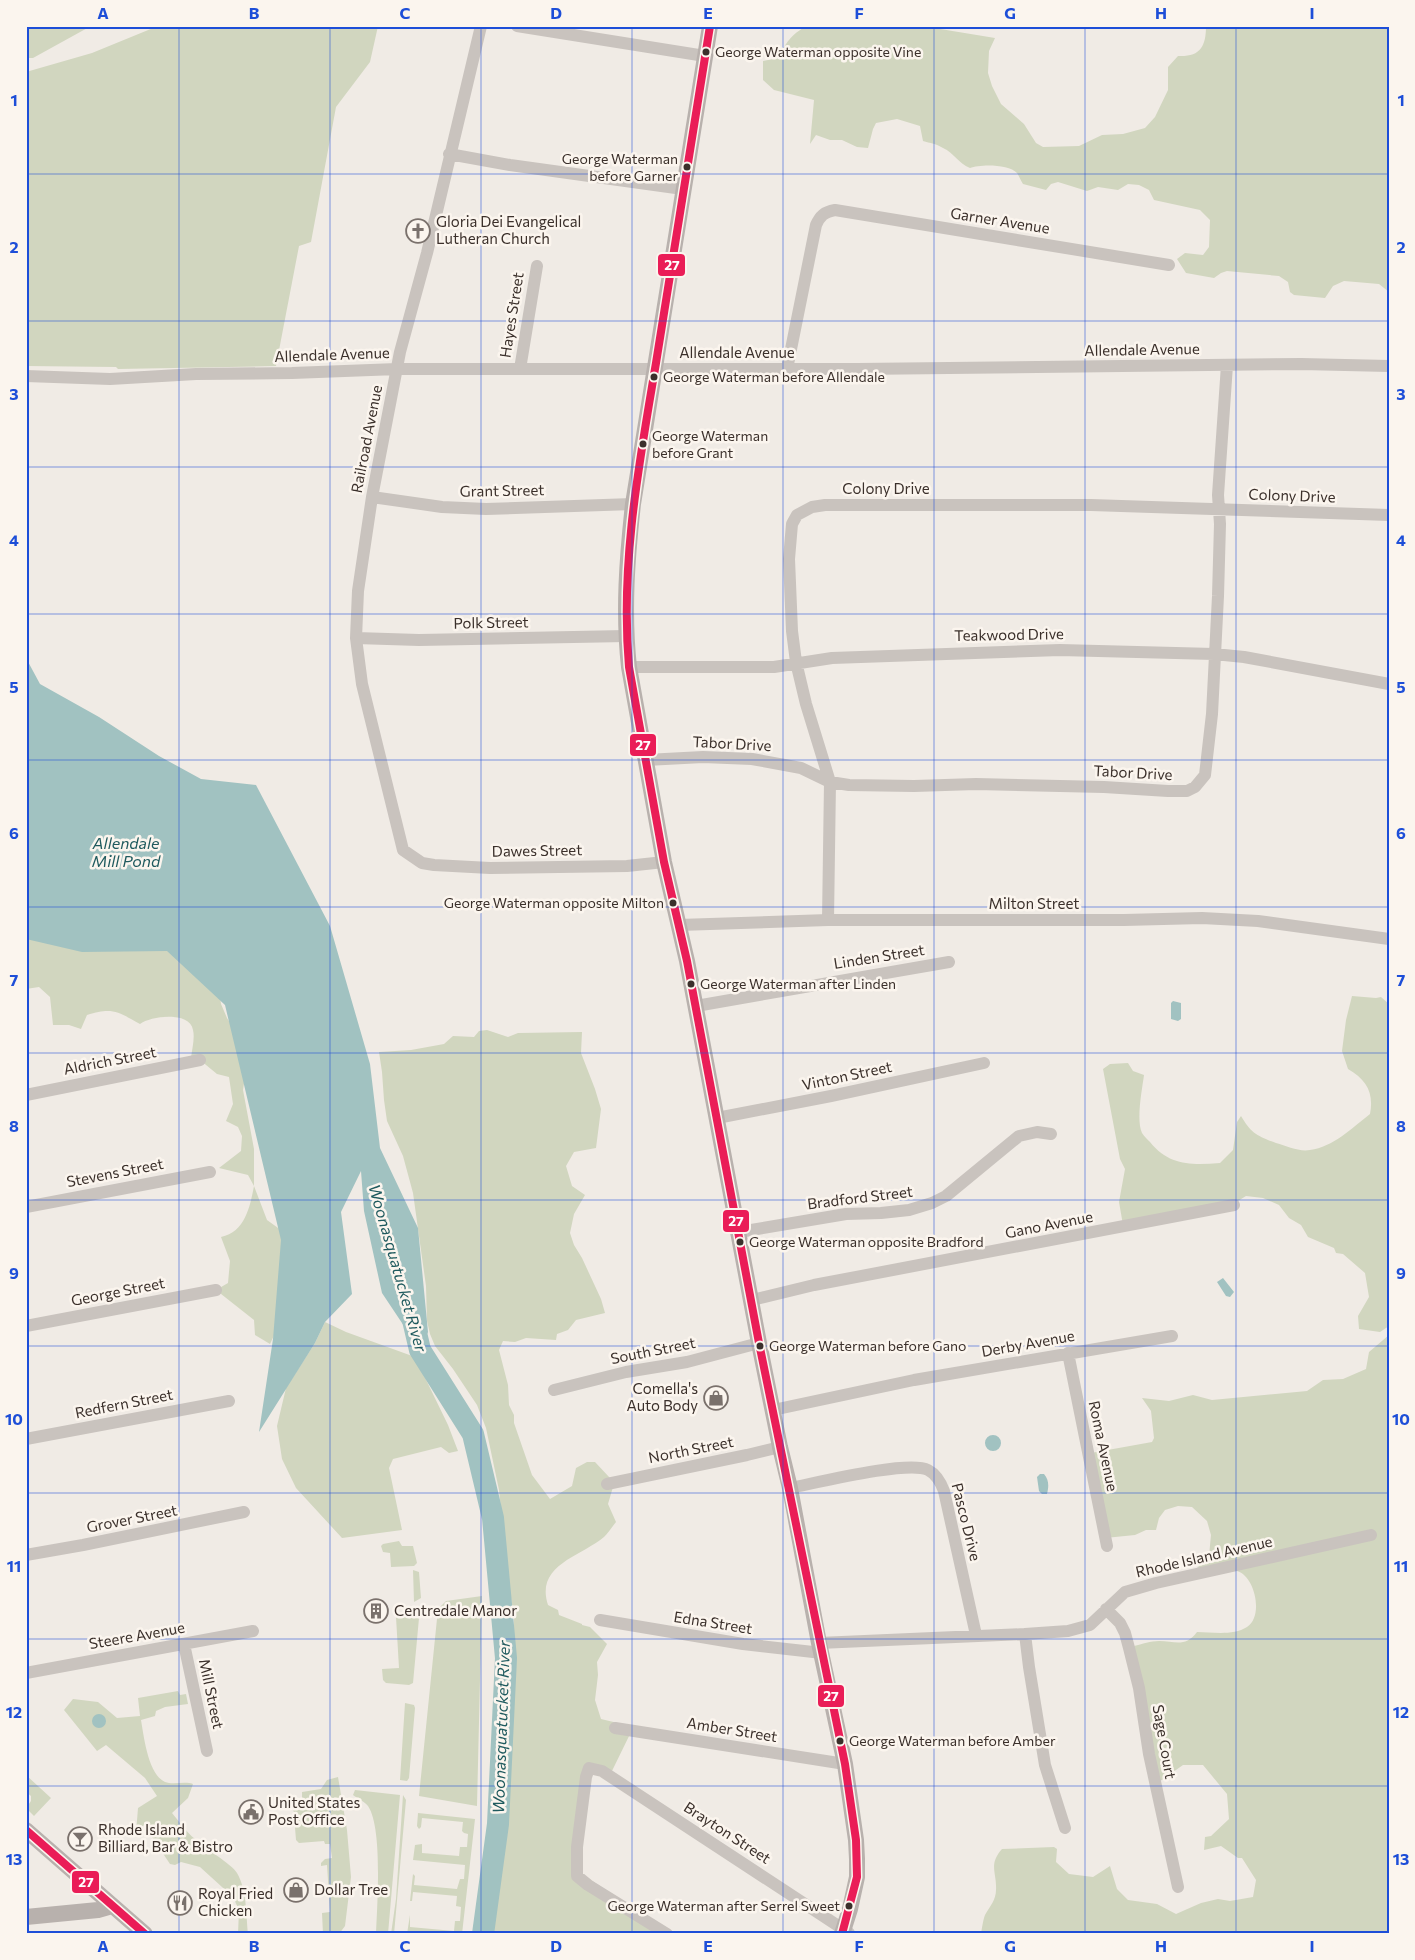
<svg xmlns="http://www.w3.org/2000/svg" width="1415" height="1960" viewBox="0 0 1415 1960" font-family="Commissioner,sans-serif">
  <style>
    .green { fill: #d1d6bf }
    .water { fill: #a1c2c1 }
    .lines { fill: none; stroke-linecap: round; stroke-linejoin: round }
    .river { stroke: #a1c2c1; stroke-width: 22 }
    .minor { stroke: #c9c3be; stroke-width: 12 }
    .major { stroke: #b8b1ad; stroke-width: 16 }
    .bus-1-casing { stroke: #fbf5ee; stroke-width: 11 }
    .bus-1 { stroke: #ea1d57; stroke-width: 8 }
    .grid { fill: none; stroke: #1d4ed8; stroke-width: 1; stroke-opacity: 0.55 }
    .bus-dot { fill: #3b302b; stroke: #fbf5ee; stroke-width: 2 }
    .labels { text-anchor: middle; stroke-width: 5; stroke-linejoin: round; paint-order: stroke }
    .bus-label { font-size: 14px; fill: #3b302b; stroke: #fbf5ee; text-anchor: start }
    .street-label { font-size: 15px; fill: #3b302b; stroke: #fbf5ee }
    .poi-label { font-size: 15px; fill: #3b302b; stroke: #fbf5ee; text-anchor: start }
    .water-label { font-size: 16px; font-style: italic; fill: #1f5a5e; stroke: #fbf5ee }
    .line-badge { stroke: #fbf5ee; stroke-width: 2 }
    .badge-label { font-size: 14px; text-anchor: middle; font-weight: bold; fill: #fff }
    .neatline { fill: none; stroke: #1d4ed8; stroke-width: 2 }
    .grid-label { font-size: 16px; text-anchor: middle; font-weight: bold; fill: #1d4ed8 }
  </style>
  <rect width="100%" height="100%" fill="#f0ebe5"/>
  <!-- green -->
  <path class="green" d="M26 26H91L33 58H26Z
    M158 26H378L370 62 336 107 311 242 299 246 276 366 118 369 116 367 26 366V72L92 53Z
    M807 26H922L995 38 989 51 988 73 992 86 1001 104 1024 124 1036 143 1043 147 1079 146 1102 135 1123 134 1145 128 1155 117 1168 90V67L1178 56C1200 57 1206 47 1206 26H1389V292L1379 284 1344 281 1333 286 1325 298 1294 295 1290 292 1288 282 1279 276 1227 271 1221 273 1214 278 1186 273 1177 259 1185 253 1203 255 1209 247 1210 220 1200 210 1154 200 1149 190 1139 185 1128 184 1118 190 1098 187 1087 191 1058 182 1051 184 1046 190 1023 184C1021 181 1019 176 1017 173 1009 164 980 164 970 168 958 163 954 153 943 148 937 144 930 143 923 141L920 126 897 119 876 123 873 129 868 148 857 147 842 140H830L816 135 810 144 814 100 774 90 763 80V61L778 58C786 43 791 34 807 26Z
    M141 924 219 989 221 1004 227 1018 240 1039 247 1064 243 1090 254 1149V1186L267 1220 292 1238 278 1327 270 1344 255 1335 254 1320 216 1290 228 1283 230 1261 221 1237C245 1232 250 1207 254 1186L248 1175 219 1168 241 1151 242 1136 238 1127 226 1121 233 1104 229 1077 217 1074 200 1060 191 1058C192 1049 195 1038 193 1030 190 1011 151 1016 140 1024 118 1012 113 1007 87 1015L81 1029 69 1025H53L50 997 39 987 26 989V938Z
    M1352 996 1376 998 1381 997 1389 1004V1326L1380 1332 1359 1329 1358 1316 1369 1297 1365 1273 1343 1254 1336 1253 1334 1248 1308 1237 1301 1225 1289 1218 1279 1205 1263 1198 1246 1196 1233 1204 1123 1225 1119 1202 1125 1169 1120 1159 1103 1069 1110 1064 1128 1063 1133 1071 1144 1075C1142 1090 1136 1120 1142 1133 1144 1136 1148 1140 1150 1142 1169 1166 1192 1165 1220 1163L1233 1150 1237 1122 1241 1116C1251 1133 1257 1136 1276 1143 1287 1146 1299 1152 1310 1150 1333 1147 1352 1128 1370 1114 1374 1093 1367 1080 1348 1069L1342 1051 1346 1020Z
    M487 1030 508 1037 518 1033 582 1032 581 1053 595 1089 601 1109 596 1148 574 1152 566 1166 572 1186 585 1195 574 1214 570 1233 574 1245 582 1258 601 1299 605 1313 576 1320 568 1330 557 1334 556 1340 526 1338 515 1342 503 1341 499 1350 508 1385 509 1405 514 1415V1423L532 1475 550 1499 572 1486 576 1468 587 1462H595L610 1478 613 1487 608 1504 616 1522C612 1527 608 1533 604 1537 580 1557 535 1565 548 1605L558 1610 559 1615 582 1624V1625L590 1627 607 1644 597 1662 598 1675 595 1700 601 1719 626 1725 631 1732 611 1773 591 1765 579 1872 671 1934H485L491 1889 499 1860 508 1792 507 1766 511 1721 514 1635V1618L508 1578 499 1490 486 1428 477 1405 453 1369 435 1346 430 1334 427 1321 426 1286 413 1193 403 1156 387 1121 384 1100 382 1072 379 1052 411 1050 444 1044 453 1036 474 1037 479 1031Z
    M325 1322 346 1332 415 1357 448 1425 458 1451 449 1453 441 1447 393 1459 389 1468 402 1530 342 1538 296 1488 282 1459 277 1426 286 1388 315 1343Z
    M1389 1335V1934H981C982 1928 983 1920 985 1915 990 1906 996 1900 996 1890 997 1872 988 1865 1002 1849L1054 1847 1057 1849 1056 1862 1069 1874 1093 1877 1110 1866 1117 1889 1128 1900 1157 1904 1176 1914 1201 1903 1218 1899 1230 1901 1253 1897 1256 1880 1242 1858H1238L1221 1846 1204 1850 1205 1837 1211 1836 1229 1819 1227 1794 1203 1765H1183L1159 1782 1134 1646C1142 1644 1151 1641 1159 1641 1175 1641 1185 1648 1197 1632 1212 1632 1233 1636 1247 1627 1264 1616 1255 1576 1237 1571 1225 1567 1209 1569 1197 1568L1209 1556 1211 1535 1207 1521 1192 1507 1178 1506 1165 1510 1159 1518 1156 1530H1146L1135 1535 1105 1538 1091 1453 1152 1442 1154 1438 1151 1411 1142 1398 1169 1401 1193 1395 1212 1400 1307 1391 1323 1380 1343 1379 1366 1369 1369 1352Z
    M399 1541 402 1546H413L417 1563 414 1566 391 1567 390 1553 383 1552 381 1546 383 1544Z
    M413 1570 419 1572 421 1598 414 1602Z
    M482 1596 477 1806 419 1796 438 1609 446 1601Z
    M407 1616H416L419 1618 413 1683 409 1685 386 1683 383 1680 382 1669 399 1668 396 1617Z
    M178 1691 180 1695 186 1694 188 1704 165 1707 156 1711 155 1716 141 1720C144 1737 148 1774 165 1782 173 1785 185 1781 193 1784L188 1798 172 1813C179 1821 186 1832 195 1839 204 1848 232 1864 237 1873 247 1890 246 1915 248 1934H238L239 1910 233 1897 200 1867 181 1862 175 1865 170 1864 144 1825 136 1833 138 1808 157 1796 145 1778 106 1745 97 1751 64 1710 73 1699 98 1702 117 1718 140 1716 138 1698Z
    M405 1703 414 1705 415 1708 409 1778 407 1781 400 1780Z
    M26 1775 51 1798 34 1816 26 1808 31 1801V1796L26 1792Z
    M338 1777 347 1830 351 1877 345 1926 339 1934H323L322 1913 330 1912 327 1865 321 1866V1863L325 1859 332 1858 330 1844H325L324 1841 299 1843 296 1840 293 1803 302 1802V1792L321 1789 327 1780Z
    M355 1790 400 1795 388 1934H376C377 1907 383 1828 368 1806 365 1802 357 1798 353 1795Z
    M403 1795 406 1800 394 1934H391L396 1899Z
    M418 1813 475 1819 462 1934 411 1932 410 1934H407L410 1915V1927L454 1931 455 1921H460L461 1907 456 1906 457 1896 413 1892 412 1901H410L413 1874 415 1876 414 1885 457 1889 460 1879H464L465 1865 413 1860 415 1845 422 1844V1853L459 1856 460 1847H467L468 1834 464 1833 462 1831 463 1822 422 1818 421 1827 419 1829 417 1826Z"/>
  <!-- water -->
  <path class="water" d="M26 658 40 684 99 717 159 756 201 779 256 785 330 926 370 1064 380 1148 418 1228 428 1332 420 1350 382 1293 364 1211 361 1171 341 1212 352 1294 325 1322 315 1343 259 1432 273 1339 281 1240 225 1005 167 951 82 952 26 939Z
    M1173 1001 1181 1003V1019L1178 1021 1171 1019V1003Z
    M1223 1278 1234 1292 1230 1297 1226 1296 1217 1282Z
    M985 1443a8 8 0 1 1 16 0a8 8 0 1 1-16 0Z
    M1040 1474H1044C1049 1480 1049 1486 1047 1494H1042L1039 1491 1037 1477Z
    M92 1721a7 7 0 1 1 14 0a7 7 0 1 1-14 0Z"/>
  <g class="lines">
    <!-- river -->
    <path class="river" d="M413 1320 420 1350 473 1434 493 1518 506 1658 498 1824 483 1934"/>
    <!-- minor -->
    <path class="minor" d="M481 26 427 253 400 352 372 497 358 591 356 638 362 684 403 850 422 863 434 865 490 868 627 866 664 862
      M517 26 705 56
      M449 154 510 165 683 189
      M520 369 537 266
      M787 369 816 225C820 216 824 212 835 210L1169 265
      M26 376 110 379 196 374 292 373 397 369H857L1301 364 1389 366
      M372 497 442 507 486 509 633 504
      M356 638 419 640 626 636
      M629 667H774L832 658 1060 650 1214 654 1244 657 1389 684
      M646 760 703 757 752 759 801 768 830 782 849 785 914 786 976 784 1104 787 1168 791H1187L1195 787 1205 775 1212 714 1218 596 1220 524 1218 495 1227 365
      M828 920 830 782 806 704 796 662 792 631 789 559 792 524 797 515 812 507 825 505H1091L1389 515
      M679 925 828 920H1124L1202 918 1258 921 1389 939
      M696 1006 949 962
      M26 1095 200 1060
      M717 1118 831 1096 984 1063
      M26 1207 210 1172
      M739 1232 846 1214 881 1213 909 1210 932 1203 946 1196 1019 1136 1037 1132 1051 1134
      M752 1300 814 1285 1234 1205
      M26 1326 216 1290
      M1068 1353 1107 1546
      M554 1390 626 1372 687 1362 759 1343
      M773 1410 914 1380 1172 1336
      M26 1439 229 1401
      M607 1484 747 1455 780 1447
      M790 1488C816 1483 908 1460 928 1470 936 1474 941 1483 944 1491L976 1635
      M26 1555 83 1545 244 1512
      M1106 1609 1120 1623 1125 1633 1129 1648 1139 1688 1149 1754 1178 1887
      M600 1620 743 1644 822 1653
      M1025 1634 1029 1667 1045 1765 1065 1828
      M819 1643 1025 1634 1068 1631 1090 1625 1125 1592 1156 1583 1371 1535
      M184 1644 207 1751
      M26 1673 253 1631
      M615 1728 845 1764
      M667 1934 588 1885 577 1876V1847L586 1777 589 1768 602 1771 849 1933"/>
    <!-- major -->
    <path class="major" d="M710 26 633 504C627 559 623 612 629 667L664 862 687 961 759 1343 780 1447 790 1488 819 1643 845 1764 856 1840 857 1859V1877L850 1909 842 1934
      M26 1830 145 1934
      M26 1917 98 1910 112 1906"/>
    <!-- bus-1 casing -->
    <g class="bus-1-casing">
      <path id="bus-1" d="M710 26C692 138 674 250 656 363 639 464 620 564 629 667L664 862 687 961 759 1343 845 1764 856 1840 857 1877 842 1934
        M26 1830 145 1934"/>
    </g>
    <!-- bus-1 -->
    <use href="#bus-1" class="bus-1"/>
  </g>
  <!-- grid -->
  <path class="grid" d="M179 26V1934M330 26V1934M481 26V1934M632 26V1934M783 26V1934M934 26V1934M1085 26V1934M1236 26V1934M26 174H1389M26 321H1389M26 467H1389M26 614H1389M26 760H1389M26 907H1389M26 1053H1389M26 1200H1389M26 1346H1389M26 1493H1389M26 1639H1389M26 1786H1389"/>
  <!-- icons -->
  <defs>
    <g id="church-ring" transform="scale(1.25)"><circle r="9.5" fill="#fbf5ee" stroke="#7a716c" stroke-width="1.5"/><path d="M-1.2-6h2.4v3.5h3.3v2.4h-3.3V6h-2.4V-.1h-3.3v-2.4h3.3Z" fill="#7a716c"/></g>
    <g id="shop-ring" transform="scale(1.25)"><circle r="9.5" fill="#fbf5ee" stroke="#7a716c" stroke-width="1.5"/><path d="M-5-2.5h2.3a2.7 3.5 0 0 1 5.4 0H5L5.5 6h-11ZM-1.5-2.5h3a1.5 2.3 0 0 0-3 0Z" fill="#7a716c"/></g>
    <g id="building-ring" transform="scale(1.25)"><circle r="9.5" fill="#fbf5ee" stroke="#7a716c" stroke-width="1.5"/><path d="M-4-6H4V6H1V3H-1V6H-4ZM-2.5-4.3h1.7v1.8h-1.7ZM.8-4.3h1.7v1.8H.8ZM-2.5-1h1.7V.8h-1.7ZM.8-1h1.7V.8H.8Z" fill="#7a716c"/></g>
    <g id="civic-ring" transform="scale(1.25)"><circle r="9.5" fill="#fbf5ee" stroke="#7a716c" stroke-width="1.5"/><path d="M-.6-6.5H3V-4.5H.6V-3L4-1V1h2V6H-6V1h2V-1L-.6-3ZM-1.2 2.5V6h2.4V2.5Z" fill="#7a716c"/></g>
    <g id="bar-ring" transform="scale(1.25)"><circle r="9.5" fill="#fbf5ee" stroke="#7a716c" stroke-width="1.5"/><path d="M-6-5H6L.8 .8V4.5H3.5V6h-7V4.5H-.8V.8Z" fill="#7a716c"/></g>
    <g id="restaurant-ring" transform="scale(1.25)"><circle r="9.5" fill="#fbf5ee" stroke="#7a716c" stroke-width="1.5"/><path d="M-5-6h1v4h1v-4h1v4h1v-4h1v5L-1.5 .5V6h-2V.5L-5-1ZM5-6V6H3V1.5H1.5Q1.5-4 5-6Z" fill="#7a716c"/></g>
  </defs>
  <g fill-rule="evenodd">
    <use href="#church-ring" x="418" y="231"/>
    <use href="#shop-ring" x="716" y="1398"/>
    <use href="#building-ring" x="376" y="1611"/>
    <use href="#civic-ring" x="251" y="1812"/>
    <use href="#bar-ring" x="80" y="1839"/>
    <use href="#shop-ring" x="296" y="1890"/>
    <use href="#restaurant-ring" x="180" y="1903"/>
  </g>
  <!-- markers -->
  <g class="bus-dot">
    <circle cx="706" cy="52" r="4.5"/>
    <circle cx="687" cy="167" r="4.5"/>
    <circle cx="654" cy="377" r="4.5"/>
    <circle cx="643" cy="444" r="4.5"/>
    <circle cx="673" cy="903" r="4.5"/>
    <circle cx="691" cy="984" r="4.5"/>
    <circle cx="740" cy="1242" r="4.5"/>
    <circle cx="760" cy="1346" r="4.5"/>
    <circle cx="840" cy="1741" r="4.5"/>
    <circle cx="849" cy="1906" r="4.5"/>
  </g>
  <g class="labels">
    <!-- bus labels -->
    <g class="bus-label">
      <text x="715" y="57">George Waterman opposite Vine</text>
      <text x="678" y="164" text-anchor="end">George Waterman<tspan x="678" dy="17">before Garner</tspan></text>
      <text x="663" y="382">George Waterman before Allendale</text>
      <text x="652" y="441">George Waterman<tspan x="652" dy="17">before Grant</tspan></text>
      <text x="664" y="908" text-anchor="end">George Waterman opposite Milton</text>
      <text x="700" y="989">George Waterman after Linden</text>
      <text x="749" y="1247">George Waterman opposite Bradford</text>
      <text x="769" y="1351">George Waterman before Gano</text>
      <text x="849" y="1746">George Waterman before Amber</text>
      <text x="840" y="1911" text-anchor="end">George Waterman after Serrel Sweet</text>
    </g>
    <!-- street labels -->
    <g class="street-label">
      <text transform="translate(1000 221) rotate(9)" y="5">Garner Avenue</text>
      <text transform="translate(512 315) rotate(-81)" y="5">Hayes Street</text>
      <text transform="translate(1142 350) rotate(-1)" y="5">Allendale Avenue</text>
      <text x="737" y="358">Allendale Avenue</text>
      <text transform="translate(332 355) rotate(-2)" y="5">Allendale Avenue</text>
      <text transform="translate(367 439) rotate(-79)" y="5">Railroad Avenue</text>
      <text x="886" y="494">Colony Drive</text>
      <text transform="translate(502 491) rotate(-1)" y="5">Grant Street</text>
      <text transform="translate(1292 496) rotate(2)" y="5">Colony Drive</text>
      <text transform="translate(491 623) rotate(-1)" y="5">Polk Street</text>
      <text transform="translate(1009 635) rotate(-1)" y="5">Teakwood Drive</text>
      <text transform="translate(732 744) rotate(3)" y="5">Tabor Drive</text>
      <text transform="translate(1133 773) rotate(3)" y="5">Tabor Drive</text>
      <text transform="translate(537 851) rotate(-1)" y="5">Dawes Street</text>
      <text x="1034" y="909">Milton Street</text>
      <text transform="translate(879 957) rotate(-9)" y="5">Linden Street</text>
      <text transform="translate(110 1061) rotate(-11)" y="5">Aldrich Street</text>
      <text transform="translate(847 1076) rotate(-12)" y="5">Vinton Street</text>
      <text transform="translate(115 1173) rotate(-11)" y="5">Stevens Street</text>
      <text transform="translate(860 1198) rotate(-7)" y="5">Bradford Street</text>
      <text transform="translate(1049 1225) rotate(-11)" y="5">Gano Avenue</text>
      <text transform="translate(118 1292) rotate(-11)" y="5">George Street</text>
      <text transform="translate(1028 1344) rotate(-10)" y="5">Derby Avenue</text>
      <text transform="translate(653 1351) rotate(-11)" y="5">South Street</text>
      <text transform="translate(124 1404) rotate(-11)" y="5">Redfern Street</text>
      <text transform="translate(1103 1446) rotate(78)" y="5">Roma Avenue</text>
      <text transform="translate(691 1450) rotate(-11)" y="5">North Street</text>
      <text transform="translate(132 1519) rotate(-11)" y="5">Grover Street</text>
      <text transform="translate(966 1522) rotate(76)" y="5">Pasco Drive</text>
      <text transform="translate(1204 1557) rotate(-13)" y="5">Rhode Island Avenue</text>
      <text transform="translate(713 1623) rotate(9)" y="5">Edna Street</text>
      <text transform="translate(137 1636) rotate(-10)" y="5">Steere Avenue</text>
      <text transform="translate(211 1694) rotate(78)" y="5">Mill Street</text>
      <text transform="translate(732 1730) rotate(9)" y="5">Amber Street</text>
      <text transform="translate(1164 1742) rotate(80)" y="5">Sage Court</text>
      <text transform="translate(727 1833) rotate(33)" y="5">Brayton Street</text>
    </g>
    <!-- poi labels -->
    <g class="poi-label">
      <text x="436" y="227">Gloria Dei Evangelical<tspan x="436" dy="17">Lutheran Church</tspan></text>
      <text x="698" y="1394" text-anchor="end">Comella's<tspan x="698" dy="17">Auto Body</tspan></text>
      <text x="394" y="1616">Centredale Manor</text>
      <text x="268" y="1808">United States<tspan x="268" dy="17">Post Office</tspan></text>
      <text x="98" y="1835">Rhode Island<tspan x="98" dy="17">Billiard, Bar &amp; Bistro</tspan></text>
      <text x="314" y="1895">Dollar Tree</text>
      <text x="198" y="1899">Royal Fried<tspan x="198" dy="17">Chicken</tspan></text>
    </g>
    <!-- water labels -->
    <g class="water-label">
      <text x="126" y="849">Allendale<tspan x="126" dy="18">Mill Pond</tspan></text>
      <text transform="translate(398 1268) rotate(74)" y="6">Woonasquatucket River</text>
      <text transform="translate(501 1727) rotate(-88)" y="6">Woonasquatucket River</text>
    </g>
  </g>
  <g class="line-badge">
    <rect x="657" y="253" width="29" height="24" rx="5" fill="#ea1d57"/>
    <rect x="629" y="733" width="28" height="24" rx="5" fill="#ea1d57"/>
    <rect x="722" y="1209" width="28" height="24" rx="5" fill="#ea1d57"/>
    <rect x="817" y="1684" width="28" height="24" rx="5" fill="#ea1d57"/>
    <rect x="71" y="1870" width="29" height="24" rx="5" fill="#ea1d57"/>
  </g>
  <g class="badge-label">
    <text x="672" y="270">27</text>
    <text x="643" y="750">27</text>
    <text x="736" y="1226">27</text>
    <text x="831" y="1701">27</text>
    <text x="86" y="1887">27</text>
  </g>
  <!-- border -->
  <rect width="1415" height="1960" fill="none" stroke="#fbf5ee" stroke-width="55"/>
  <rect x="28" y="28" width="1360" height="1904" class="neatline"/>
  <g class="grid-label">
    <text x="103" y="19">A</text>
    <text x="254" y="19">B</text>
    <text x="405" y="19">C</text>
    <text x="556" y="19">D</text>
    <text x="708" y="19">E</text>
    <text x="859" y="19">F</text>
    <text x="1010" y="19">G</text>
    <text x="1161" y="19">H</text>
    <text x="1312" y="19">I</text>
    <text x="14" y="106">1</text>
    <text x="1401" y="106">1</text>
    <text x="14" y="253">2</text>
    <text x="1401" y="253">2</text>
    <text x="14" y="400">3</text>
    <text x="1401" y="400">3</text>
    <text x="14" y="546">4</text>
    <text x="1401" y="546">4</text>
    <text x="14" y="693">5</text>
    <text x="1401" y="693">5</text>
    <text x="14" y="839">6</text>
    <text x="1401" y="839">6</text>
    <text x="14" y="986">7</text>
    <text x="1401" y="986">7</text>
    <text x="14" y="1132">8</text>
    <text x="1401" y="1132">8</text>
    <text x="14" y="1279">9</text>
    <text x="1401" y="1279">9</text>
    <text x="14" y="1425">10</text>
    <text x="1401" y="1425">10</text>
    <text x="14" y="1572">11</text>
    <text x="1401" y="1572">11</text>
    <text x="14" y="1718">12</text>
    <text x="1401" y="1718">12</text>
    <text x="14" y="1865">13</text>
    <text x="1401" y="1865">13</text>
    <text x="103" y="1952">A</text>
    <text x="254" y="1952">B</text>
    <text x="405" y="1952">C</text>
    <text x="556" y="1952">D</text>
    <text x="708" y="1952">E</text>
    <text x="859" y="1952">F</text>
    <text x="1010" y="1952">G</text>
    <text x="1161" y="1952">H</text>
    <text x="1312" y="1952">I</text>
  </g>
</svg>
